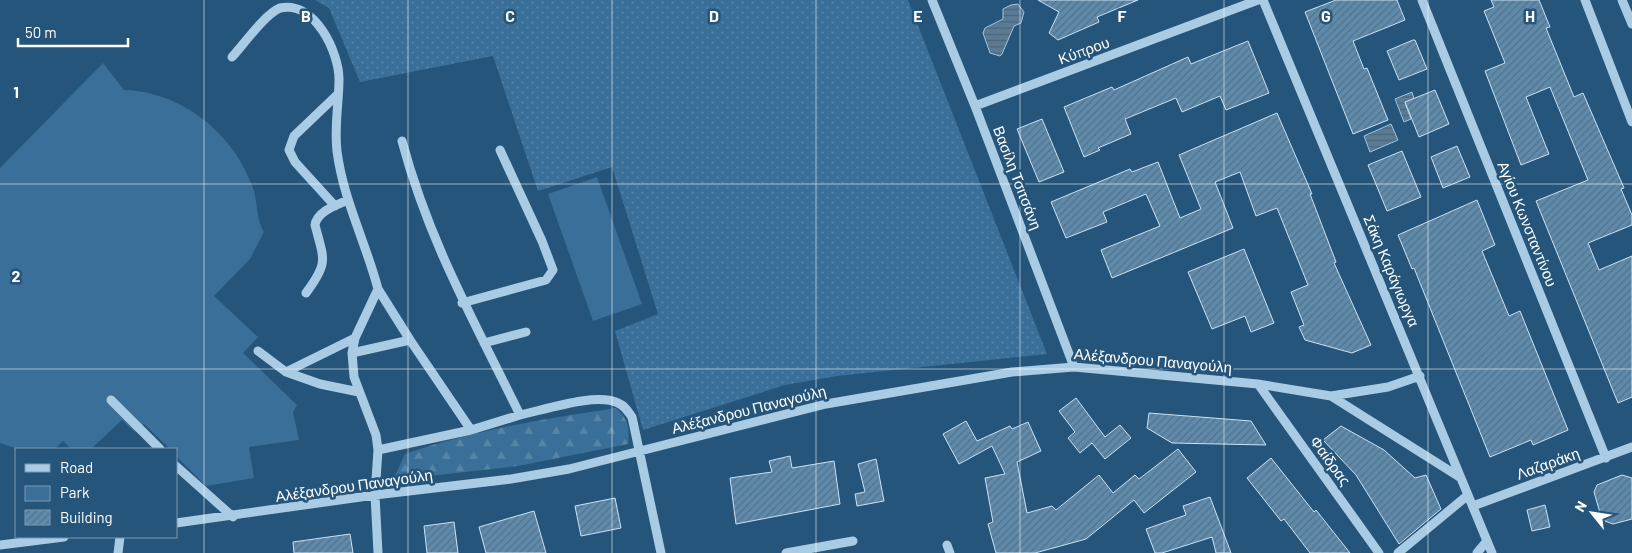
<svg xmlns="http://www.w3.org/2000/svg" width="1632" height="553" viewBox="0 0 1632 553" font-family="Barlow,sans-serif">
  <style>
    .green { fill: url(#green-dots) }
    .forest { fill: url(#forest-firs) }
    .pitch { fill: #396f98 }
    .water { fill: url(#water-rules); stroke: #9dc7e5 }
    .building { fill: url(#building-hatch); stroke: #cbe2f3 }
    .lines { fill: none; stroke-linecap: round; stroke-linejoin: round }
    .minor { stroke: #a9cbe4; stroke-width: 9 }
    .grid { fill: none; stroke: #fff; stroke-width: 1; stroke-opacity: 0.55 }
    .labels { text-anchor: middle; stroke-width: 5; stroke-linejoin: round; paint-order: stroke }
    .street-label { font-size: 15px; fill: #fff; stroke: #25557a }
    .grid-label { font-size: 16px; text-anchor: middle; font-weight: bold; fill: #fff; stroke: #25557a; stroke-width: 5; stroke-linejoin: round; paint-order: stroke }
  </style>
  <defs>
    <pattern id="green-dots" width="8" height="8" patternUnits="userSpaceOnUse" patternTransform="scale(1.25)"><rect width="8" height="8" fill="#396f98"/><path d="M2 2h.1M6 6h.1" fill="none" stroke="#5785a7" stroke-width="1.8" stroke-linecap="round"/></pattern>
    <pattern id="forest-firs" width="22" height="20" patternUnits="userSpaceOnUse" patternTransform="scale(1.25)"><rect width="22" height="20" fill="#396f98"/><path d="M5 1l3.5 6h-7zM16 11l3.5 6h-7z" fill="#5785a7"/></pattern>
    <pattern id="water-rules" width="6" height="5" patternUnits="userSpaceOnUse" patternTransform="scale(1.25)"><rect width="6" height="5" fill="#597c96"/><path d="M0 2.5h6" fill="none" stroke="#526471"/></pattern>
    <pattern id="building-hatch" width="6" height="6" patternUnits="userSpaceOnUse" patternTransform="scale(1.25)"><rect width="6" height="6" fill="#5e8aac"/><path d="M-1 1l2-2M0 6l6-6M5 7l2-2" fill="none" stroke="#577186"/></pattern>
  </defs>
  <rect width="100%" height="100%" fill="#25557a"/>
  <!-- green -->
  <path class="green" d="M315 0H908L1047 354 837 376 785 385 643 430 615 331 658 314 612 167 538 191 493 56 360 82 329 8Z"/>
  <!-- forest -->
  <path class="forest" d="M616 408C628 419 630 427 628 444L518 466 393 480 405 454C473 430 544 419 616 408Z"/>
  <!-- pitch -->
  <path class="pitch" d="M103 63 124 90C183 92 234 134 253 188 258 202 256 220 264 232L250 259 214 296 258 337 243 353 297 405 293 412 299 440 249 447 254 478 206 486 176 456V449H170L144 424 135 432 122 420 91 449H71L63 441 55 449H18L0 443V168Z
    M597 177 642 304 593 321 548 194Z"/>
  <!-- water -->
  <path class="water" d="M1018 4 1024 12 1021 23 1014 26 1002 54 1000 56 990 53 983 33 985 28 1003 19V9L1011 5Z
    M1412 92 1414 99 1405 103 1411 119 1404 122 1395 99Z
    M1391 124 1398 140 1370 152 1364 136Z"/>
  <!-- building -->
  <path class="building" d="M1038 0H1138L1097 17 1099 22 1058 40 1049 33 1059 12Z
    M1336 0H1397L1405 20 1353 41 1364 69 1367 68 1388 120 1353 134 1305 12Z
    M1491 0H1539L1550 27 1546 28 1574 97 1583 93 1624 188 1621 189 1632 215V225L1588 243 1599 270 1632 256V397L1618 403 1536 201 1588 180 1550 87 1526 97 1549 154 1521 165 1485 71 1505 63 1484 11 1494 7Z
    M1413 40H1415L1427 69 1399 80 1387 51Z
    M1248 41 1269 93 1226 110 1220 96 1182 112 1176 98 1125 119 1131 134 1098 148 1100 150 1084 157 1064 107 1112 87 1114 90 1188 57 1191 64Z
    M1435 90 1449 124 1419 137 1405 102Z
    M1277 113 1312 194H1310L1336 262 1334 263 1371 345 1352 353 1305 340 1299 327 1304 325 1291 292 1308 285 1277 208 1256 216 1240 172 1215 182 1233 228 1112 278 1101 250 1160 226 1146 194 1103 212 1107 222 1066 238 1051 202 1130 169 1132 172 1158 162 1180 218 1201 209 1179 155Z
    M1042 119 1064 172 1039 182 1017 129Z
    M1457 146 1470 177 1443 188 1431 157Z
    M1402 151 1421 197 1387 211 1368 165Z
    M1477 200 1495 245 1482 251 1509 316 1520 311 1568 430 1533 445 1531 440 1490 457 1414 268 1412 269 1398 235Z
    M1244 249 1274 323 1251 332 1245 316 1212 329 1188 272Z
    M1076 398 1105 437 1120 425 1131 438 1105 459 1092 443 1080 453 1068 438 1075 432 1059 411Z
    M1149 413 1251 421 1266 445 1172 443 1147 428Z
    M966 421 977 441 1010 426 1012 429 1028 422 1041 451 1017 462 1027 513 1052 506 1056 510 1099 475 1113 493 1135 475 1139 479 1178 449 1196 472 1144 513 1134 500 1086 539 1035 553H996L988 524 993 522 985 478 1005 474 992 446 959 464 943 434Z
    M1341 426 1384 450 1415 478 1426 475 1441 509 1399 544 1356 475 1323 440Z
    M790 456 792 468 834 461 840 504 736 524 730 478 772 472 769 461Z
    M1271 458 1314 512 1316 510 1350 553H1310L1284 519 1281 521 1247 478Z
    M876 459 884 501 857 506 855 494 865 492 858 464Z
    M1622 475 1632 478V519L1613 524 1602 520 1594 492 1597 485Z
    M1210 497 1231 553H1216L1212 537 1162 553H1155L1146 529 1186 515 1183 506Z
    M615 498 621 528 581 536 575 506Z
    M1545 505 1550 527 1532 531 1527 510Z
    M534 511 546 553H486L479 527Z
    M454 522 458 553H427L424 526Z
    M350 534 353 553H294L293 542Z"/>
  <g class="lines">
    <!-- minor -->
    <path class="minor" d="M932 0 975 106 1074 367
      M1263 0 1492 553
      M1422 0 1606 458
      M1585 0 1632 122
      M1622 0 1632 24
      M232 57C244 44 265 14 280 8 315 0 339 53 339 79 339 103 334 127 337 151 343 199 366 243 378 289L355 338 352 353 354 377 376 435 378 450 375 495 378 553
      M975 106 1258 0
      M402 141C429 242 475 323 520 415 544 410 597 392 618 403 625 406 628 411 632 417L661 553
      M335 206 295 162 289 150 294 136 337 95
      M306 293C329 262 324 260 315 225 317 211 337 205 348 200
      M462 303 546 280 553 270 542 241 500 150
      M410 340 471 430
      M484 343 526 332
      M258 351 286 372 320 384 359 392
      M352 353 410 340 378 289
      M286 372 355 338
      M1258 384 1379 553
      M1331 396 1461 478
      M111 400 160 449
      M378 450 471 430 520 415
      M176 466 233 517
      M1473 506 1632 447
      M176 523 375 495 511 479 569 469 826 404 1012 372 1074 367 1258 384 1331 396 1388 387 1420 376
      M0 545 64 537
      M947 545 950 553
      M118 553 120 537
      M786 553 853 541
      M1398 553 1468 495
      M1477 553 1487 541"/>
  </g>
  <!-- grid -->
  <path class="grid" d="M204 0V553M408 0V553M612 0V553M816 0V553M1020 0V553M1224 0V553M1428 0V553M0 184H1632M0 369H1632"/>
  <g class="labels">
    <!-- street labels -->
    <g class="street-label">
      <text transform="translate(1084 51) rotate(-20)" y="5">Κύπρου</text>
      <text transform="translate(1017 178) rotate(69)" y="5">Βασίλη Τσιτσάνη</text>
      <text transform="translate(1527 224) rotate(68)" y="5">Αγίου Κωνσταντίνου</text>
      <text transform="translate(1391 271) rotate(67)" y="5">Σάκη Καράγιωργα</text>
      <text transform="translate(1153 361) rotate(5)" y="5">Αλέξανδρου Παναγούλη</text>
      <text transform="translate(749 410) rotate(-14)" y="5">Αλέξανδρου Παναγούλη</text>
      <text transform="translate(1330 461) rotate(54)" y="5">Φαίδρας</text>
      <text transform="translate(1548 464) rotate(-20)" y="5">Λαζαράκη</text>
      <text transform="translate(354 486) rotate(-8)" y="5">Αλέξανδρου Παναγούλη</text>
    </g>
  </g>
  <g class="grid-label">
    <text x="306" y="22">B</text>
    <text x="510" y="22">C</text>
    <text x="714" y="22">D</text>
    <text x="918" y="22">E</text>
    <text x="1122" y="22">F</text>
    <text x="1326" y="22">G</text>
    <text x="1530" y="22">H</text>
    <text x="16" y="98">1</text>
    <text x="16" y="282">2</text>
  </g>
  <!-- legend -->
  <rect x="15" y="448" width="162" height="90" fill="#25557a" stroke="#7c99af"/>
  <rect x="25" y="464" width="25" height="8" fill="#a9cbe4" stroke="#7c99af"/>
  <text x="60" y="473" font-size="15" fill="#ffffff">Road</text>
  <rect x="25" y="486" width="25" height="15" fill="#396f98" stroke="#7c99af"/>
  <text x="60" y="498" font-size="15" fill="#ffffff">Park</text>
  <rect x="25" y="510" width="25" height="15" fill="url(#building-hatch)" stroke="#7c99af"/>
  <text x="60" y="523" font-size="15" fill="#ffffff">Building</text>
  <!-- north arrow -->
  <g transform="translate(1592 513) rotate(300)" stroke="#25557a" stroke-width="4" paint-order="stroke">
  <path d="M0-4L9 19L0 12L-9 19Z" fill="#ffffff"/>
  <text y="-8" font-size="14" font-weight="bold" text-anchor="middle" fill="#ffffff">N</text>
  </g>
  <!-- scale -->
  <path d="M18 38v8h110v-8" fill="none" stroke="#ffffff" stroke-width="2.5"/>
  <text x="25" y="38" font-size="15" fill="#ffffff" stroke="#25557a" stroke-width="4" paint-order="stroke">50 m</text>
</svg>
